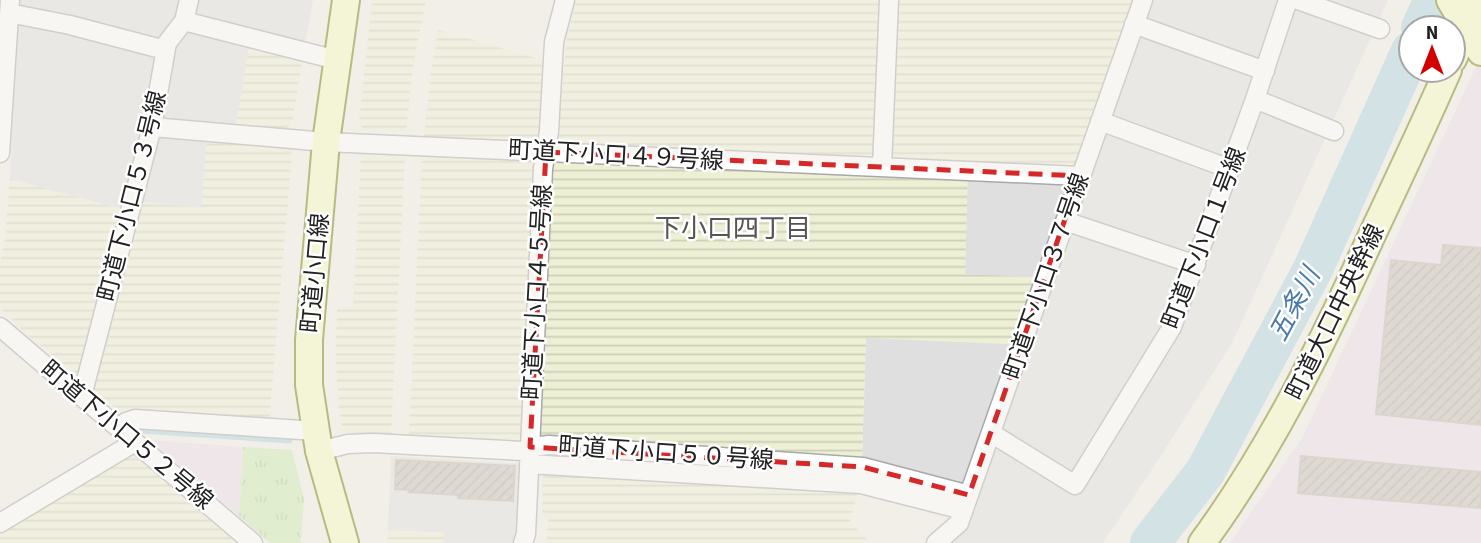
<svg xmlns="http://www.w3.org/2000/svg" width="1481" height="543" viewBox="0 0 1481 543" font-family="'Source Sans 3','Noto Sans JP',sans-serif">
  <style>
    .residential { fill: #e0dfdf }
    .industrial { fill: #ebdbe8 }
    .farmland { fill: url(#farmland-rules) }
    .grass { fill: url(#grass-tufts) }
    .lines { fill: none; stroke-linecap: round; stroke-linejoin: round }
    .stream { stroke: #aad3df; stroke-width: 7 }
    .river { stroke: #aad3df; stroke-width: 40 }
    .building { fill: url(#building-hatch); stroke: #c4b6ab; stroke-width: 2 }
    .street-casing { stroke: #a9a9a9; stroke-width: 21 }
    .secondary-casing { stroke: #707d05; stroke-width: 30 }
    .street { stroke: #fff; stroke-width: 18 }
    .secondary { stroke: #f7fabf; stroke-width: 26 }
    .marked { fill: none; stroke: #d62828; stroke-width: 5; stroke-dasharray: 14 9; stroke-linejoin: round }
    .labels { text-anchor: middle; stroke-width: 5; stroke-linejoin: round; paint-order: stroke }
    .street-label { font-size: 24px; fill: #222; stroke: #fff }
    .neighbourhood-label { font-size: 26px; fill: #555; stroke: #fff }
    .water-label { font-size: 26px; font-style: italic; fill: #4a7aab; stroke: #fff }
  </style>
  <defs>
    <pattern id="farmland-rules" width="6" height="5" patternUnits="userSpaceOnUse" patternTransform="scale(1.75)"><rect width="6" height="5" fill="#eef0d5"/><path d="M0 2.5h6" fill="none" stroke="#ccceb7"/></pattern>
    <pattern id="grass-tufts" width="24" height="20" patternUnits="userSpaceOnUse" patternTransform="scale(1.75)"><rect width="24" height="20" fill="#cdebb0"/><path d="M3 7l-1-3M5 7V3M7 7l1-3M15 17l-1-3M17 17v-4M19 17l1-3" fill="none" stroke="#b0c997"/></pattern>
    <pattern id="building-hatch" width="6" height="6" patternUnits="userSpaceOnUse" patternTransform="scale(1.75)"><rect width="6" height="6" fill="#c7bfb8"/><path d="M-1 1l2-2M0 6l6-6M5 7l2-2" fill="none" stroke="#aba49e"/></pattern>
  </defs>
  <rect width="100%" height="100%" fill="#f2efe9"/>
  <!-- residential -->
  <path class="residential" d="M21 0H185L181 18 160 44 20 11Z
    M194 0H313L304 48 190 19Z
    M1134 0H1388L1233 341 1166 448 1103 543H949L967 527 976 496 961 487 862 458 866 338 965 275 968 161 1079 158Z
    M17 19 159 54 126 210 10 179Z
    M186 26 250 41 236 125 164 119 159 113 171 45Z
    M155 136 207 141 201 208 138 201Z
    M391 456 523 464 519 533 514 543H444V533L388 530Z"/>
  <!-- industrial -->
  <path class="industrial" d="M1481 56V543H1230L1302 438Z
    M150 440 243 447 239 516 199 483Z"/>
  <!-- farmland -->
  <path class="farmland" d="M372 0H426L413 67 406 132 364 130 359 123Z
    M576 0H1134L1079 158 1071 166 968 161 965 274 1054 278 1031 345 866 338 862 458 545 438 523 442 409 436 422 156 431 70 438 30 564 66 566 43Z
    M250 41 303 55 292 124 286 129 236 125Z
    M207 141 287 148 292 154 269 422 118 411 91 387 138 201 201 208Z
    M361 153 405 155 391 434 342 432 339 408 336 363 337 309H353Z
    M10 179 126 210 82 380 24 332 0 307V263L5 238Z
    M128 450 237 543H0V530Z
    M543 473 858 492 850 522 871 543H545L547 540 548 517 542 516Z
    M388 530 444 533V543H387Z"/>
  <!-- grass -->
  <path class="grass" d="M243 447 292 450 304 499 301 543H270L239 516Z"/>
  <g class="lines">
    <!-- stream -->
    <path class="stream" d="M131 436 141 430 289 440
      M541 455 710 465"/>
    <!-- river -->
    <path class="river" d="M1421 28 1434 0
      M1150 543 1205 472 1313 269 1411 51"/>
  </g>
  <!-- building -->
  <path class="building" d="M1443 245 1481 248V425L1376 414 1391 260 1441 265Z
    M1301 456 1481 472V508L1298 493Z
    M396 460 515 466 513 501 458 498V495L409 492 410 490 395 489Z"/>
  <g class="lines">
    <!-- street casing -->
    <g class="street-casing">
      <path id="street" d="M1298 0 1380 29
        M9 13 70 25 165 50
        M184 21 337 60
        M1134 24 1265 71
        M1255 99 1334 131
        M1100 121 1230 169
        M152 127 326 142 1080 176
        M0 153 10 0
        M882 167 889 0
        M1065 221 1196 265
        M0 327 253 543
        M82 396 152 127 167 43 184 21 189 0
        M119 428 126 422 135 419 316 431
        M991 433 1075 485 1172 327 1255 99 1288 0
        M319 451 348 444 373 443 523 451 530 447 549 445 863 467 969 495
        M529 464 861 484 963 510
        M0 523 135 442
        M523 543 526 534 543 169 549 131 554 42 565 0
        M936 543 959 523 1143 0"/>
    </g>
    <!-- secondary casing -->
    <g class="secondary-casing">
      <path id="secondary" d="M1450 0 1481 52
        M1453 59 1479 0
        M345 543 319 451 309 385V340L326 142 346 0
        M1202 543C1272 448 1323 342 1372 235 1398 180 1424 125 1448 70"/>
    </g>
    <!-- street -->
    <use href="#street" class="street"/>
    <!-- secondary -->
    <use href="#secondary" class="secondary"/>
  </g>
  <!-- marked area -->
  <path d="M0 0H1481V543H0ZM546 152 1080 176 969 495 863 467 530 447Z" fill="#f2efe9" fill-opacity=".55" fill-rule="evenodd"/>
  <path class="marked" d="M546 152 1080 176 969 495 863 467 530 447Z"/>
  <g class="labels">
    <!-- street labels -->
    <g class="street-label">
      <text transform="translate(616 155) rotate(3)" y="8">町道下小口４９号線</text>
      <text transform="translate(132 196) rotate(-76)" y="8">町道下小口５３号線</text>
      <text transform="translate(1204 238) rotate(-69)" y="8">町道下小口１号線</text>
      <text transform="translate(315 273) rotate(-85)" y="8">町道小口線</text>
      <text transform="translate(1046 276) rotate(-71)" y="8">町道下小口３７号線</text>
      <text transform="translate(537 292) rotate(-87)" y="8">町道下小口４５号線</text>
      <text transform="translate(1335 312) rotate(-64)" y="8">町道大口中央幹線</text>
      <text transform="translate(127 435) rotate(40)" y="8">町道下小口５２号線</text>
      <text transform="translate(666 453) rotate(4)" y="8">町道下小口５０号線</text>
    </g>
    <!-- neighbourhood labels -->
    <g class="neighbourhood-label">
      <text x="733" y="237">下小口四丁目</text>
    </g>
    <!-- water labels -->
    <g class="water-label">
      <text transform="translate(1294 304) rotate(-62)" y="9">五条川</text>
    </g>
  </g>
  <!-- north arrow -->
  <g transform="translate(1432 49)"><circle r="33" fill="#ffffff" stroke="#a7a7a7" stroke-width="2"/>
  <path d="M0-5L12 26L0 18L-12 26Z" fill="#d40000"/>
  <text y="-10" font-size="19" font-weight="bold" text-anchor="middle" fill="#222222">N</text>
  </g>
</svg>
